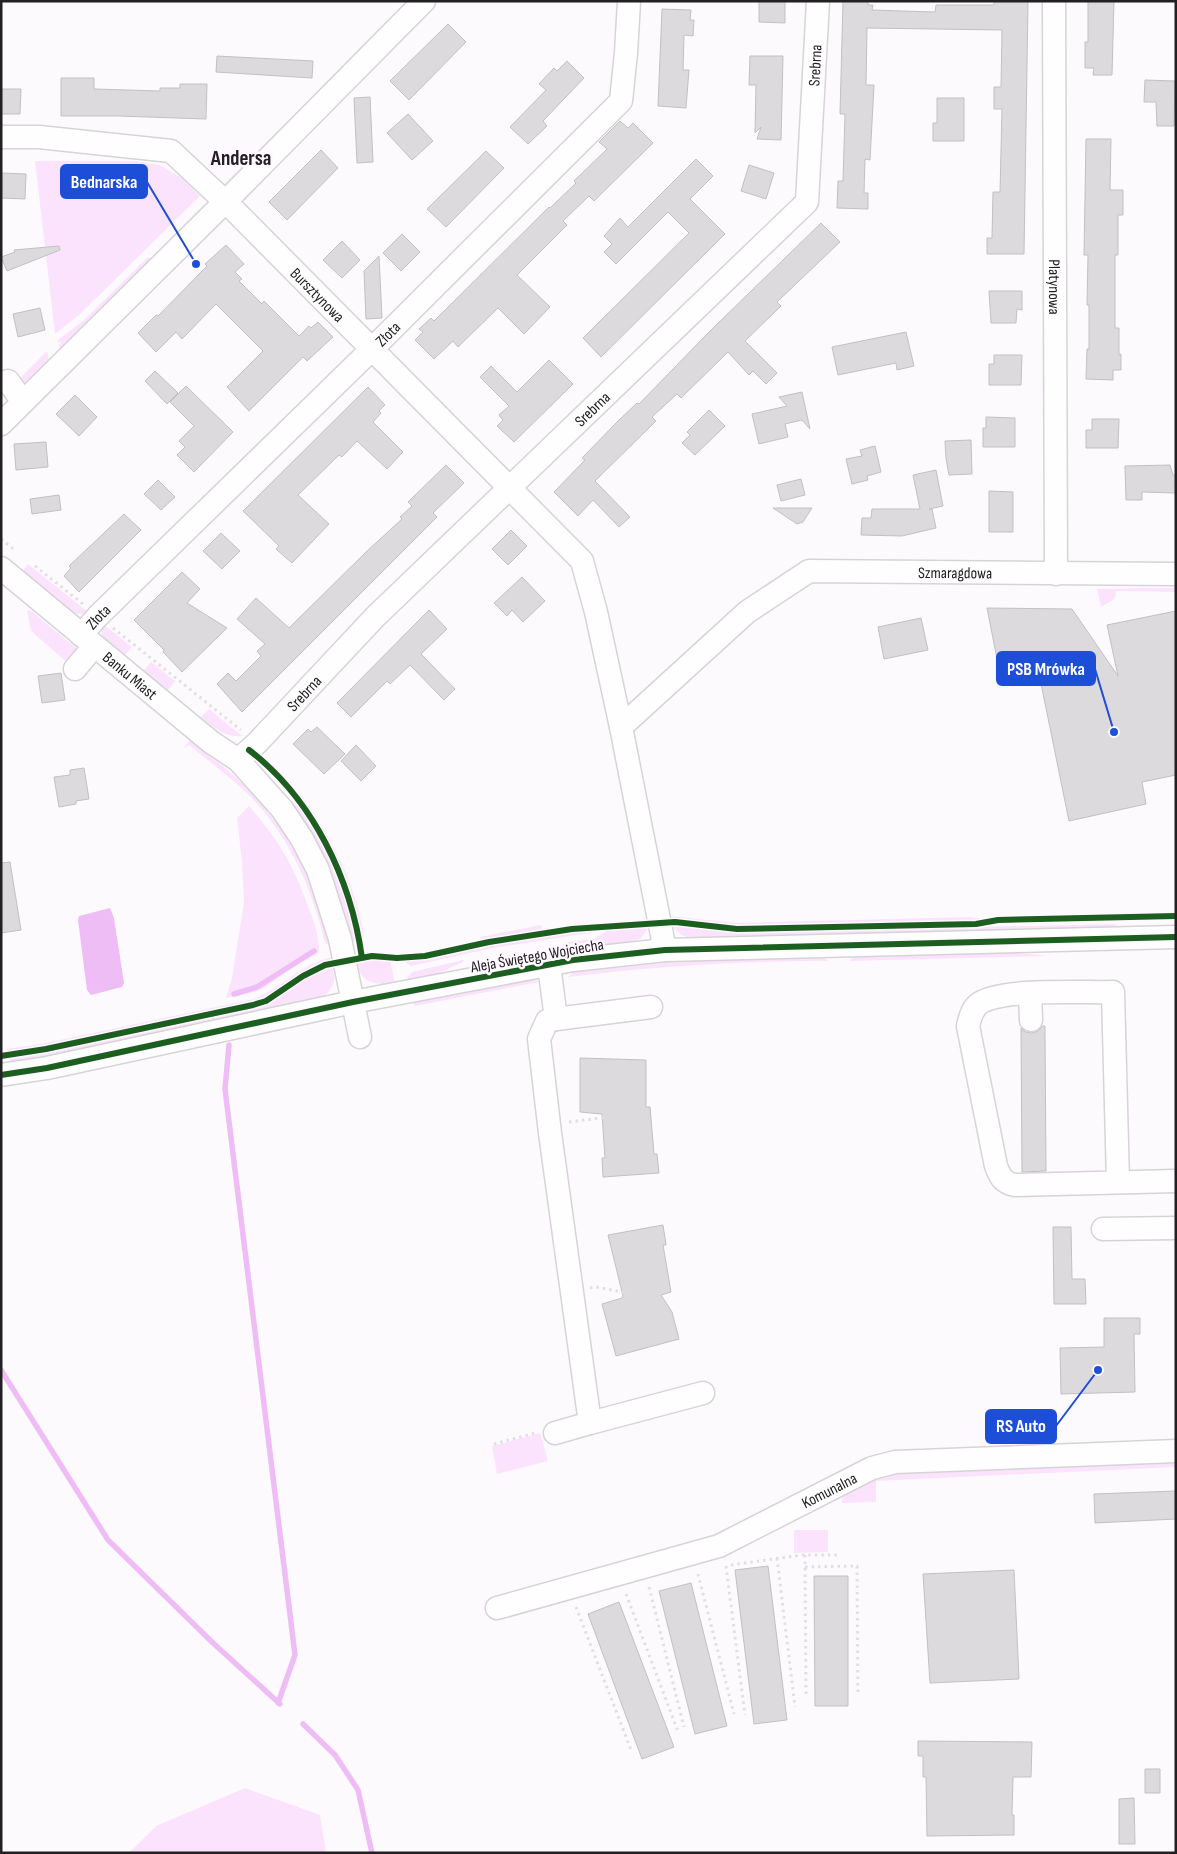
<svg xmlns="http://www.w3.org/2000/svg" width="1177" height="1854" viewBox="0 0 1177 1854" font-family="'Sofia Sans Condensed',sans-serif">
  <style>
    .green { fill: #fbe3fd }
    .water { fill: #efbdf5 }
    .lines { fill: none; stroke-linecap: round; stroke-linejoin: round }
    .stream { stroke: #efbdf5; stroke-width: 5.5 }
    .building { fill: #dcdadc; stroke: #c2c0c3 }
    .minor-casing { stroke: #d6d4d6; stroke-width: 25 }
    .path { stroke: #e1e0e1; stroke-width: 3; stroke-dasharray: 2.5 4; stroke-linecap: butt }
    .minor { stroke: #fffeff; stroke-width: 22 }
    .cycleway-casing { stroke: #fef9ff; stroke-width: 9 }
    .cycleway { stroke: #1b5e20; stroke-width: 6 }
    .labels { text-anchor: middle; stroke-width: 5; stroke-linejoin: round; paint-order: stroke }
    .street-label { font-size: 16px; fill: #222022; stroke: #fef9ff }
    .district-label { font-size: 21px; font-weight: bold; fill: #222022; stroke: #fef9ff }
    .leader { fill: none; stroke: #1d4ed8; stroke-width: 2 }
    .callout-dot { fill: #1d4ed8; stroke: #fef9ff; stroke-width: 2 }
    .callout { fill: #1d4ed8; stroke: #1d4ed8; stroke-width: 2 }
    .callout-label { font-size: 18px; text-anchor: middle; font-weight: bold; fill: #fff }
  </style>
  <rect width="100%" height="100%" fill="#fdfafe"/>
  <!-- green -->
  <path class="green" d="M35 161H135L159 165 182 178 200 196 79 315 55 334Z
    M148 257 151 260 60 350 59 345 61 343 60 341 58 343V340L84 320Z
    M47 351 49 360 22 386 17 381Z
    M28 564 88 612 82 614 72 613 21 573Z
    M1152 588H1176V592L1116 591C1116 603 1109 601 1101 607L1097 589Z
    M30 610 81 652 70 665 31 631 27 611Z
    M103 624 132 647 124 656C115 648 95 638 103 624Z
    M151 662 175 681 167 691 143 671Z
    M209 709 242 736C224 738 213 727 201 717Z
    M190 740C209 755 229 770 246 787 290 831 317 885 330 946L325 943C312 889 290 837 250 796 231 778 209 761 189 745L183 749Z
    M303 797C332 839 356 885 364 936L362 939C348 885 334 844 300 798Z
    M295 802C327 844 344 890 356 941L351 942C341 892 322 849 293 807Z
    M249 806C277 837 296 870 309 909 314 921 319 936 319 950L318 953 293 967 264 988 255 992 226 998 232 978 244 902 242 862 237 818Z
    M669 916 737 923 970 917 990 920 737 926 669 919Z
    M1117 924 1112 928 691 938 681 935 672 926 740 932Z
    M541 925 542 930 481 941 480 937Z
    M649 927 640 939 625 943 566 947 565 942 594 939 609 930Z
    M597 930 595 932 493 948 411 966 404 961C434 959 462 951 491 945 526 938 562 932 597 930Z
    M1008 952 1048 956 849 961 855 956Z
    M821 956 828 961C741 961 654 966 568 977L573 972 692 960Z
    M333 957 334 961C303 967 284 991 256 1002L32 1049 7 1052 6 1049 41 1044 254 999C284 987 300 964 333 957Z
    M373 960 390 961 395 983C382 985 364 985 359 970 358 967 358 965 357 962Z
    M463 960V962L435 975 408 981 407 978 412 972Z
    M334 967 332 969C338 980 331 992 321 998L39 1058 12 1063 8 1058 41 1054 254 1009 264 1006 310 976Z
    M532 978 539 982 415 1006 412 1002Z
    M540 1433 548 1461 497 1474 492 1446Z
    M1176 1458V1467L876 1481V1502L842 1503V1499L845 1493 890 1471Z
    M794 1530H828V1552L794 1553Z
    M245 1788 320 1815 326 1853H129L156 1826Z"/>
  <!-- water -->
  <path class="water" d="M110 908 114 918 124 983 122 987 91 995 87 990 78 920 79 916Z"/>
  <g class="lines">
    <!-- stream -->
    <path class="stream" d="M234 994 257 987 314 951
      M229 1045 225 1089 295 1655 278 1703
      M1 1370 108 1540 213 1643 280 1704
      M303 1724 335 1755 358 1790 372 1853"/>
  </g>
  <!-- building -->
  <path class="building" d="M759 1H785V23L759 22Z
    M843 1H868V5H873L872 10 935 12 936 5H994V1H1028L1024 254H987V238H992L993 192H1000L1002 109H994V87H1001L1002 30 867 28 866 85H874L870 160 865 159 864 193H868V209L837 208 838 181H843L845 114H840Z
    M1088 1H1114L1112 75H1093L1094 68H1085V42H1088Z
    M662 9 691 10 690 20H694L693 36 684 35 683 70H689L686 108 658 106Z
    M448 24 466 42 409 100 390 81Z
    M217 56 313 61 312 78 216 72Z
    M750 56H783L781 140 757 139 761 127 755 133 756 85H749Z
    M567 61 584 78 543 121 547 126 528 144 510 127 546 90 539 84 554 68 557 71Z
    M61 78H94V89L160 91V88H180V84H207L206 119 118 116H61Z
    M1145 80 1175 81 1174 126H1157L1156 102H1144Z
    M1 89H21L20 114H1Z
    M370 97 373 162 357 163 354 98Z
    M937 98H964V141H933V123H937Z
    M408 114 433 141 412 160 387 133Z
    M620 121 628 128 633 123 653 143 594 201 589 196 563 221 567 225 517 275 550 307 524 334 498 308 458 347 453 341 434 359 415 340 423 332 419 329 431 318 434 321 549 207 550 208 576 183 574 181 607 149 599 142Z
    M1086 139H1111L1110 190H1123V215H1118V255H1115V328H1119V355L1121 354V370H1113V380L1086 379 1087 349H1089V305H1087L1088 255H1084Z
    M321 150 338 168 287 220 269 202Z
    M486 151 504 168 446 227 427 209Z
    M696 159 713 176 690 199 725 234 601 357 583 338 689 233 668 212 616 264 604 252 612 244 604 236 620 218 628 227Z
    M749 165 774 173 766 199 741 191Z
    M1 173 26 174 25 199 1 198Z
    M821 223 840 242 777 302 781 306 745 341 777 373 766 384 753 371 749 375 728 352 681 398 677 394 652 417 656 421 595 481 630 517 619 527 593 500 578 516 554 492 585 460 582 458 618 421 637 403 639 404 710 331Z
    M402 234 420 252 401 271 383 253Z
    M342 241 360 260 342 278 323 260Z
    M226 245 244 264 235 272 242 279 239 281 262 304 264 301 299 336 309 326 311 328 318 322 333 337 307 361 303 357 249 411 227 387 263 351 216 304 182 339 176 332 156 352 138 333 156 315 158 316 207 266 205 264Z
    M59 246 60 250 7 271 1 257 15 252 14 250Z
    M379 256 382 318 366 319 364 271Z
    M989 291H1022V310L1017 309 1016 323H991Z
    M40 308 45 330 18 337 13 314Z
    M906 332 914 366 897 370 896 363 838 375 832 347Z
    M994 355H1022L1021 385H989V364H994Z
    M549 360 573 384 514 442 497 426 503 420 499 415 509 406 480 377 491 366 517 392Z
    M155 371 178 393 167 404 145 381Z
    M186 386 233 432 194 472 177 455 185 447 179 441 194 426 170 402Z
    M368 387 385 405 379 411 381 413 373 422 403 452 387 469 357 441 342 457 339 455 298 495 329 524 292 563 276 549 279 546 243 511Z
    M802 392 810 429 802 420 785 424 788 437 759 444 752 414 787 406 779 397Z
    M75 395 97 417 79 436 56 414Z
    M709 410 725 426 695 455 682 443 690 435 687 432Z
    M986 417 1015 418V447H983V428H986Z
    M1092 419H1119L1118 448H1086V430H1092Z
    M971 440 972 474 949 475 946 458 945 441Z
    M46 442 48 467 16 470 14 444Z
    M875 446 881 472 867 476 868 480 852 484 846 459 862 456 860 450Z
    M446 465 464 483 433 513 437 517 242 712 217 684 228 673 236 681 261 656 257 651 265 644 237 619 256 598 289 628 366 552 402 519 400 517 412 506 408 502Z
    M1170 465 1173 475H1176V493L1142 492V500H1126L1125 466Z
    M936 470 943 506 929 509H932L936 528 902 536 861 535 862 518H871L872 509H920L913 475Z
    M801 479 805 495 781 501 777 485Z
    M158 480 175 497 161 510 144 494Z
    M989 491 1013 492V532H989Z
    M59 495 61 510 32 514 30 499Z
    M773 508H812L803 522 797 524Z
    M124 514 141 530 79 592 64 576 71 568 69 566Z
    M511 530 527 546 508 565 492 549Z
    M221 533 240 551 222 569 203 551Z
    M182 572 200 589 187 603 227 628 182 672 163 652 164 650 134 620Z
    M522 577 545 601 523 622 512 610 507 616 494 603Z
    M987 608 1072 609 1118 676 1107 625 1176 611V775L1142 782 1146 804 1069 821 1037 664 1000 674Z
    M429 610 447 629 421 654 455 689 444 700 410 665 390 684 387 681 351 717 337 703Z
    M921 618 928 650 884 659 878 627Z
    M61 673 65 700 42 703 38 676Z
    M317 727 345 754 324 774 293 744 308 729 311 732Z
    M356 745 376 766 361 781 341 761Z
    M84 768 89 799 76 801V804L59 807 54 777 70 775V770Z
    M10 862 21 930 1 933V863Z
    M1043 1026H1045V1036L1046 1171 1022 1172 1021 1028 1025 1032 1032 1033 1038 1031Z
    M580 1058 646 1060V1107H650L654 1154H657L659 1173 603 1177 602 1158H605L602 1114 580 1112Z
    M663 1225 666 1245H663L671 1292 661 1295 672 1312 679 1339 616 1356 602 1304 622 1298 623 1296 608 1235Z
    M1053 1227H1071L1072 1279H1085L1086 1304H1054Z
    M1104 1318H1140V1334H1134L1135 1392 1061 1394 1060 1348 1104 1347Z
    M1176 1491V1519L1095 1523 1094 1494Z
    M768 1566 787 1720 754 1724 735 1570Z
    M1014 1570 1019 1679 930 1683 923 1574Z
    M814 1576H848V1706H815Z
    M691 1583 727 1726 695 1734 659 1591Z
    M619 1602 674 1747 642 1759 588 1614Z
    M918 1741 1032 1742 1031 1777H1013L1012 1815H1014V1835L927 1836 926 1777H923V1756H918Z
    M1145 1769H1160V1793H1145Z
    M1134 1798 1135 1844H1119V1799Z"/>
  <g class="lines">
    <!-- minor casing -->
    <g class="minor-casing">
      <g id="minor">
        <path id="s1" d="M1054 1 1056 574"/>
        <path id="s2" d="M1 137H39L171 151 235 211 582 561 596 612 621 727 665 950"/>
        <path d="M8 381 23 402"/>
        <path d="M1 424 236 191 424 1"/>
        <path id="s3" d="M1 568 211 742 238 760 282 809 302 839 318 870 340 939 360 1037"/>
        <path id="s4" d="M81 635 98 616 372 349 621 101 626 53 629 1"/>
        <path d="M75 669 94 646"/>
        <path id="s5" d="M621 727 747 612 809 571 1176 574"/>
        <path id="s6" d="M238 760 257 743 375 617 807 202 818 1"/>
        <path d="M549 965 556 1019 651 1007"/>
        <path d="M1030 993 1031 1020"/>
        <path d="M556 1019 547 1021 539 1039 550 1133 590 1423 703 1393"/>
        <path d="M1 1075 47 1068 353 1002 573 960 665 950 1176 937"/>
        <path d="M1118 1182 1113 992C1083 993 1003 988 980 1003 972 1008 970 1018 968 1026L996 1166C1000 1177 1003 1182 1014 1185L1176 1181"/>
        <path d="M1103 1229 1176 1228"/>
        <path d="M555 1433 590 1423"/>
        <path id="s7" d="M497 1608 719 1546 872 1468 895 1462 1176 1451"/>
      </g>
    </g>
    <!-- path -->
    <path class="path" d="M1 539 16 551
      M35 566 83 604
      M113 628 241 730
      M569 1122 608 1117
      M590 1288 596 1287 628 1293
      M494 1444 535 1433
      M805 1555 806 1696
      M777 1558 795 1707
      M731 1565 802 1555H840
      M726 1566 745 1715
      M805 1567 857 1566 858 1696
      M698 1574 734 1714
      M649 1587 684 1727
      M626 1594 679 1734
      M576 1607 631 1750"/>
    <!-- minor -->
    <use href="#minor" class="minor"/>
    <!-- cycleway casing -->
    <g class="cycleway-casing">
      <path id="cycleway" d="M249 750C313 799 351 879 362 958
        M1 1056 46 1049 253 1005 266 1001 303 976 325 965 372 956 397 958 425 956 489 942 572 929 675 922 737 929 976 924 998 920 1176 916
        M1 1075 47 1068 353 1002 573 960 665 950 1176 937"/>
    </g>
    <!-- cycleway -->
    <use href="#cycleway" class="cycleway"/>
  </g>
  <g class="labels">
    <!-- street labels -->
    <g class="street-label">
      <text dy="6" stroke="none"><textPath href="#s6" startOffset="934">Srebrna</textPath></text>
      <text dy="6" stroke="none"><textPath href="#s1" startOffset="286">Platynowa</textPath></text>
      <text dy="6" stroke="none"><textPath href="#s2" startOffset="376">Bursztynowa</textPath></text>
      <text dy="6" stroke="none"><textPath href="#s4" startOffset="430">Złota</textPath></text>
      <text dy="6" stroke="none"><textPath href="#s6" startOffset="499">Srebrna</textPath></text>
      <text dy="6" stroke="none"><textPath href="#s5" startOffset="391">Szmaragdowa</textPath></text>
      <text dy="6" stroke="none"><textPath href="#s4" startOffset="25">Złota</textPath></text>
      <text dy="6" stroke="none"><textPath href="#s3" startOffset="168">Banku Miast</textPath></text>
      <text dy="6" stroke="none"><textPath href="#s6" startOffset="94">Srebrna</textPath></text>
      <text transform="translate(537 955) rotate(-10)" y="6">Aleja Świętego Wojciecha</text>
      <text dy="6" stroke="none"><textPath href="#s7" startOffset="354">Komunalna</textPath></text>
    </g>
    <!-- district labels -->
    <g class="district-label">
      <text x="241" y="165">Andersa</text>
    </g>
  </g>
  <!-- callouts -->
  <path class="leader" d="M196 264L147 182M1114 732L1095 669M1098 1370L1056 1426"/>
  <g class="callout-dot">
    <circle cx="196" cy="264" r="5"/>
    <circle cx="1114" cy="732" r="5"/>
    <circle cx="1098" cy="1370" r="5"/>
  </g>
  <g class="callout">
    <rect x="61" y="165" width="86" height="33" rx="5"/>
    <rect x="997" y="652" width="98" height="33" rx="5"/>
    <rect x="986" y="1410" width="70" height="33" rx="5"/>
  </g>
  <g class="callout-label">
    <text x="104" y="188">Bednarska</text>
    <text x="1046" y="675">PSB Mrówka</text>
    <text x="1021" y="1432">RS Auto</text>
  </g>
  <!-- border -->
  <rect width="1177" height="1854" fill="none" stroke="#222022" stroke-width="5"/>
</svg>
